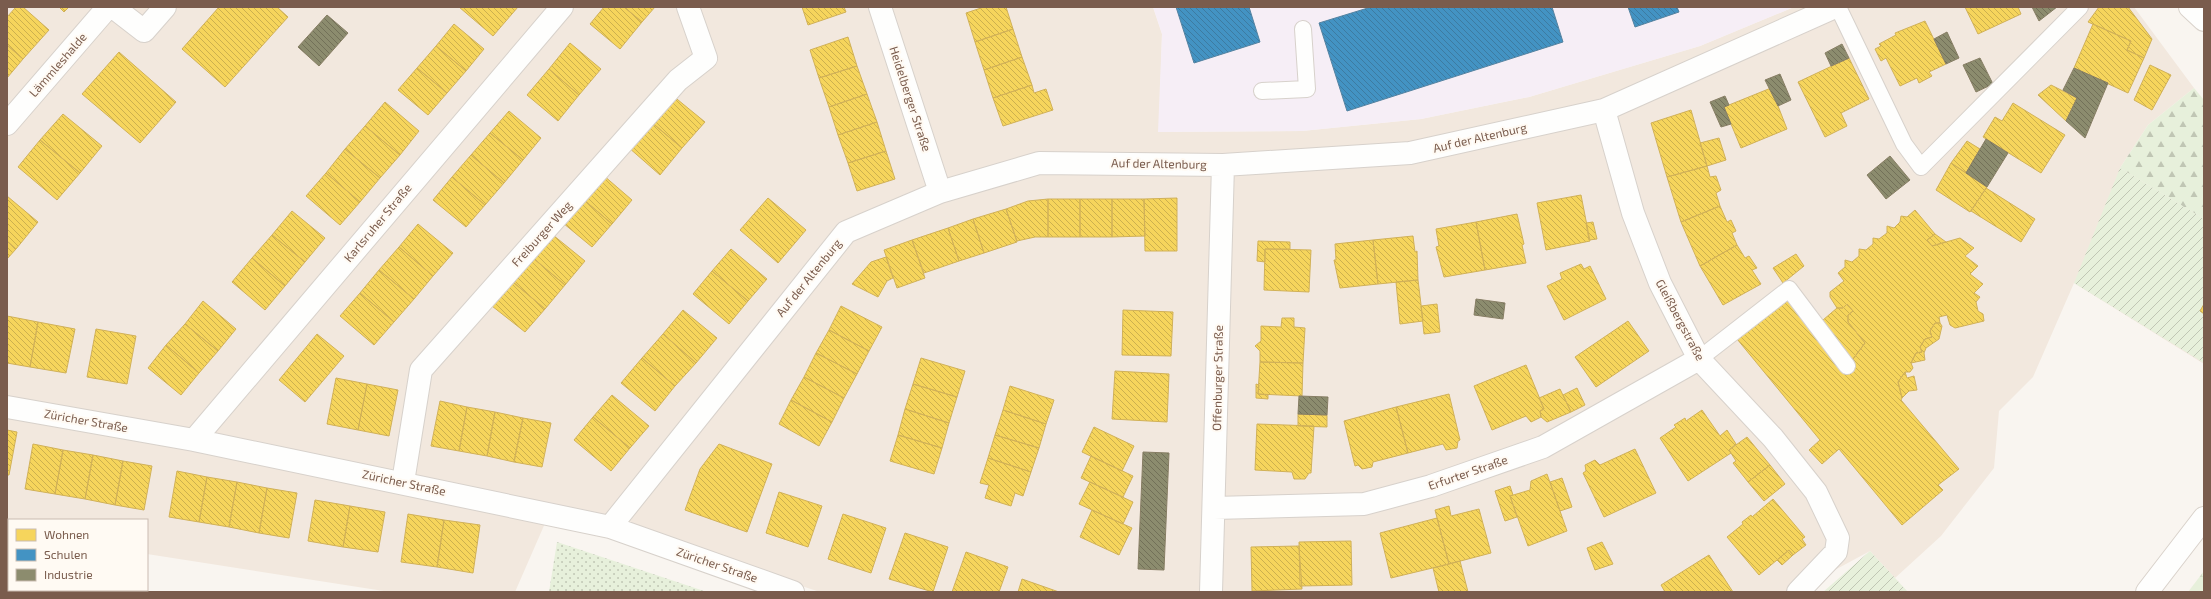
<svg xmlns="http://www.w3.org/2000/svg" width="2211" height="599" viewBox="0 0 2211 599" font-family="'Exo 2',sans-serif">
  <style>
    .residential { fill: #f2e8de }
    .education { fill: #f6eef6 }
    .grass { fill: url(#grass-tufts) }
    .forest { fill: url(#forest-firs) }
    .park { fill: url(#park-dots) }
    .garden { fill: url(#garden-furrows) }
    .homes { fill: url(#homes-back-hatch); stroke: #d1b158 }
    .schools { fill: url(#schools-back-hatch); stroke: #5482a0 }
    .industry { fill: url(#industry-back-hatch); stroke: #877e64 }
    .lines { fill: none; stroke-linecap: round; stroke-linejoin: round }
    .service-casing { stroke: #d7d1cb; stroke-width: 18 }
    .minor-casing { stroke: #d7d1cb; stroke-width: 24 }
    .secondary-casing { stroke: #d9d2cb; stroke-width: 24 }
    .service { stroke: #fefefd; stroke-width: 16 }
    .minor { stroke: #fefefd; stroke-width: 22 }
    .secondary { stroke: #fefefd; stroke-width: 22 }
    .labels { text-anchor: middle; stroke-width: 4; stroke-linejoin: round; paint-order: stroke }
    .street-label { font-size: 12px; fill: #7a5c4d; stroke: #fffaf3 }
  </style>
  <defs>
    <pattern id="grass-tufts" width="24" height="20" patternUnits="userSpaceOnUse"><rect width="24" height="20" fill="#e7f0db"/><path d="M3 7l-1-3M5 7V3M7 7l1-3M15 17l-1-3M17 17v-4M19 17l1-3" fill="none" stroke="#c0c6b4"/></pattern>
    <pattern id="forest-firs" width="22" height="20" patternUnits="userSpaceOnUse"><rect width="22" height="20" fill="#e7f0db"/><path d="M5 1l3.5 6h-7zM16 11l3.5 6h-7z" fill="#c0c6b4"/></pattern>
    <pattern id="park-dots" width="8" height="8" patternUnits="userSpaceOnUse"><rect width="8" height="8" fill="#e7f0db"/><path d="M2 2h.1M6 6h.1" fill="none" stroke="#c0c6b4" stroke-width="1.8" stroke-linecap="round"/></pattern>
    <pattern id="garden-furrows" width="10" height="10" patternUnits="userSpaceOnUse"><rect width="10" height="10" fill="#e7f0db"/><path d="M-1 1l2-2M0 10L10 0M9 11l2-2" fill="none" stroke="#c0c6b4"/></pattern>
    <pattern id="homes-back-hatch" width="6" height="6" patternUnits="userSpaceOnUse"><rect width="6" height="6" fill="#f6d55c"/><path d="M-1 5l2 2M0 0l6 6M5-1l2 2" fill="none" stroke="#ccb04e"/></pattern>
    <pattern id="schools-back-hatch" width="6" height="6" patternUnits="userSpaceOnUse"><rect width="6" height="6" fill="#4393c3"/><path d="M-1 5l2 2M0 0l6 6M5-1l2 2" fill="none" stroke="#3d7ba1"/></pattern>
    <pattern id="industry-back-hatch" width="6" height="6" patternUnits="userSpaceOnUse"><rect width="6" height="6" fill="#8c8c6e"/><path d="M-1 5l2 2M0 0l6 6M5-1l2 2" fill="none" stroke="#727058"/></pattern>
  </defs>
  <rect width="100%" height="100%" fill="#f9f5f0"/>
  <!-- residential -->
  <path class="residential" d="M7 7H1153L1162 34 1159 132 1302 131 1421 119 1529 97 1700 46 1794 7H2134L2194 88 2148 125 2120 168 2204 219V364L2074 283 2033 377 1999 411 1994 468 1941 536 1895 578 1870 551 1794 592H820L553 505 515 592H390L147 554V520H9V533L7 532Z"/>
  <!-- education -->
  <path class="education" d="M1153 7H1794L1700 46 1529 97 1421 119 1302 131 1158 132 1162 34Z"/>
  <!-- grass -->
  <path class="grass" d="M2204 571V592H2188Z"/>
  <!-- forest -->
  <path class="forest" d="M2194 88 2204 100V219L2120 168 2148 125Z"/>
  <!-- park -->
  <path class="park" d="M557 542 707 592H549Z"/>
  <!-- garden -->
  <path class="garden" d="M2120 168 2204 219V363L2074 283Z
    M1870 551 1908 592H1823Z"/>
  <!-- homes -->
  <path class="homes" d="M16 7H23L49 30 23 59 7 45V17Z
    M59 7H69L64 12Z
    M219 7H277L288 17 225 87 182 49Z
    M459 7H518L493 36Z
    M604 7H624L642 22 620 49 590 24Z
    M624 7H655L642 22Z
    M802 7H844L846 12 808 25Z
    M984 7H1006L1013 29 975 42 966 13Z
    M1965 7H2018L2021 14 1978 34Z
    M2099 7H2128L2152 39 2144 58 2127 50 2131 41 2088 22Z
    M1925 21 1946 64 1929 72 1932 76 1919 83 1917 78 1900 86 1886 58 1881 61 1875 49 1881 46 1879 44 1896 35 1895 33Z
    M454 24 484 49 466 71 436 46Z
    M2093 24 2131 41 2127 50 2144 58 2128 93 2074 68Z
    M1013 29 1022 57 984 70 975 42Z
    M848 37 857 66 819 78 810 50Z
    M570 43 601 69 579 95 549 69Z
    M7 45 23 59 7 78Z
    M436 46 466 71 447 93 417 68Z
    M119 52 176 102 140 143 82 94Z
    M1022 57 1032 85 993 98 984 70Z
    M1849 58 1869 99 1841 113 1847 126 1825 137 1798 82Z
    M2150 65 2171 75 2152 110 2134 100Z
    M857 66 867 94 829 107 819 78Z
    M417 68 447 93 428 115 398 90Z
    M549 69 579 95 558 121 527 95Z
    M1032 85 1034 93 1046 89 1053 110 1003 126 993 98Z
    M2051 85 2077 98 2066 121 2038 95Z
    M1771 88 1787 129 1741 148 1724 107Z
    M867 94 877 122 838 135 829 107Z
    M672 95 705 122 682 148 650 121Z
    M385 102 419 131 400 155 365 126Z
    M2013 103 2065 135 2041 173 1983 137 1995 117 2002 121Z
    M1691 110 1707 166 1667 177 1651 123Z
    M509 111 541 138 523 160 490 133Z
    M63 114 102 146 80 173 40 140Z
    M650 121 682 148 660 175 628 147Z
    M877 122 886 151 848 163 838 135Z
    M365 126 400 155 380 178 345 149Z
    M490 133 523 160 504 183 471 155Z
    M1719 138 1726 160 1707 166 1700 143Z
    M40 140 80 173 57 200 18 167Z
    M1967 141 1980 149 1966 173 1951 163Z
    M345 149 380 178 360 202 326 173Z
    M886 151 895 179 857 191 848 163Z
    M471 155 504 183 485 205 452 177Z
    M1951 163 1987 187 1970 212 1936 190Z
    M1707 166 1710 177 1716 176 1721 190 1716 193 1720 206 1681 222 1667 177Z
    M326 173 360 202 340 225 306 196Z
    M603 175 632 200 612 224 583 199Z
    M452 177 485 205 466 227 433 200Z
    M1986 188 2035 219 2021 242 1971 211Z
    M1581 195 1590 241 1546 250 1537 203Z
    M7 196 38 222 16 249 7 241Z
    M768 198 806 230 778 263 740 230Z
    M1177 198V251H1145L1144 199Z
    M583 199 612 224 592 247 563 223Z
    M1048 199H1080V237H1048Z
    M1048 199V237H1035L1017 241 1006 209 1028 201Z
    M1080 199H1112V237H1080Z
    M1112 199H1144L1145 236 1112 237Z
    M1720 206 1727 222 1731 220 1736 231 1732 233 1737 245 1700 266 1681 222Z
    M1006 209 1017 242 984 253 973 219Z
    M1915 210 1935 234 1927 240 1932 246 1960 238 1974 248 1965 256 1978 266 1970 274 1983 284 1974 293 1980 297 1976 302 1978 311 1983 314 1984 321 1955 328 1950 325 1947 315 1939 317 1940 323H1935L1930 331 1932 337 1925 339 1920 347 1922 352 1916 353 1911 363 1913 368 1910 372H1905L1898 382 1902 398 1901 400 1959 469 1938 485 1943 490 1902 525 1839 449 1822 464 1809 450 1820 440 1737 339 1787 299 1850 363 1865 343 1848 322V315L1853 311 1847 304 1843 308H1837L1830 297V292L1844 281 1838 273 1845 267V260L1852 262 1859 256V249L1866 250 1873 244V238L1879 239 1887 233V226L1894 228 1900 222 1901 216 1907 217Z
    M292 211 325 238 305 262 272 235Z
    M1517 214 1524 244 1522 245 1526 263 1485 270 1476 222Z
    M973 219 984 253 959 261 948 228Z
    M1476 222 1485 270 1444 277 1436 247 1439 246 1436 229Z
    M1593 222 1597 239 1589 240 1586 223Z
    M418 224 453 253 433 276 399 247Z
    M948 228 959 261 924 273 912 240Z
    M1935 234 1946 242 1932 246 1927 240Z
    M272 235 305 262 285 286 252 258Z
    M553 235 585 261 565 285 533 258Z
    M1413 236 1415 252 1417 251 1418 280 1378 284 1373 240Z
    M912 240 925 278 897 288 884 250Z
    M1373 240 1378 284 1340 288 1334 260H1336L1335 244Z
    M7 241 16 249 7 259Z
    M1258 241 1290 242V249H1265V262L1257 261Z
    M1737 245 1745 258 1749 256 1757 268 1752 270 1761 284 1723 305 1700 266Z
    M399 247 433 276 414 299 379 270Z
    M731 249 767 279 748 301 712 271Z
    M1265 249 1311 250 1309 292 1264 290Z
    M1796 254 1804 266 1783 283 1773 268Z
    M886 257 893 278 887 281 878 297 852 284 871 262Z
    M252 258 285 286 265 310 232 282Z
    M533 258 565 285 545 309 513 282Z
    M1581 264 1584 269 1590 266 1606 299 1564 320 1547 286 1562 279 1560 273Z
    M379 270 414 299 394 322 360 293Z
    M712 271 748 301 729 324 693 294Z
    M1418 280 1423 321 1400 324 1396 282Z
    M513 282 545 309 525 332 492 306Z
    M360 293 394 322 374 345 340 316Z
    M203 301 236 329 218 351 185 324Z
    M1437 304 1440 332 1424 334 1421 306Z
    M1847 304 1853 311 1848 315V322L1865 343 1850 363 1822 328 1823 320 1837 308H1843Z
    M2204 304V314L2200 311Z
    M841 306 882 327 869 351 829 330Z
    M683 310 717 338 696 363 663 334Z
    M1123 310 1173 312 1171 356 1122 355Z
    M7 316 38 322 30 367 7 363Z
    M1282 318H1294V327L1305 328 1303 363 1260 362V351L1255 346 1261 341V326L1281 327Z
    M1628 321 1649 351 1596 387 1575 357Z
    M38 322 75 329 66 373 30 367Z
    M1935 323H1940L1942 326 1939 339 1926 348 1924 353 1925 360 1911 363 1916 353 1922 352 1920 347 1925 339 1932 337 1930 331Z
    M185 324 218 351 199 373 166 345Z
    M96 329 136 336 127 384 87 377Z
    M829 330 869 351 857 374 816 353Z
    M317 334 344 356 305 402 279 380Z
    M663 334 696 363 675 386 642 358Z
    M166 345 199 373 181 395 148 368Z
    M816 353 857 374 844 398 804 377Z
    M642 358 675 386 655 411 621 383Z
    M921 358 965 371 957 397 913 384Z
    M1260 362 1303 363 1302 396 1258 394Z
    M1526 365 1544 409 1540 411 1541 417 1531 422 1526 416 1492 430 1474 386Z
    M1115 371 1169 374 1167 422 1112 419Z
    M1905 372 1907 378 1914 376 1917 390 1909 391 1902 398 1898 382Z
    M804 377 844 398 832 422 791 400Z
    M336 378 367 384 358 430 327 424Z
    M367 384 398 390 389 436 358 430Z
    M913 384 957 397 949 423 905 409Z
    M1256 384 1259 385 1258 394 1268 395V399L1256 398Z
    M1010 386 1054 400 1046 424 1003 410Z
    M1577 388 1585 405 1571 412 1563 395Z
    M1560 389 1571 412 1547 422 1541 417 1540 411 1544 409 1539 398Z
    M1449 394 1460 440 1458 441 1457 448 1446 450 1443 444 1408 453 1396 407Z
    M612 395 649 426 630 448 593 417Z
    M791 400 832 422 819 446 779 424Z
    M440 401 467 407 459 451 431 446Z
    M467 407 495 412 487 456 459 451Z
    M1396 407 1408 453 1373 462 1372 467 1362 469 1358 465 1355 466 1344 421Z
    M905 409 949 423 942 448 898 435Z
    M1003 410 1046 424 1039 448 995 435Z
    M1702 410 1720 436 1727 430 1736 444 1729 450 1731 453 1688 481 1660 438 1676 427 1674 425 1685 418 1686 421Z
    M495 412 523 418 514 462 487 456Z
    M1298 414 1327 415V427L1298 426Z
    M593 417 630 448 611 471 574 440Z
    M523 418 551 423 542 467 514 462Z
    M1257 424 1314 426 1311 473H1309L1305 479H1294L1292 472 1255 470Z
    M1094 427 1134 446 1122 471 1082 452Z
    M7 430 17 432 9 475H7Z
    M898 435 942 448 934 474 890 461Z
    M995 435 1039 448 1031 472 988 458Z
    M1747 437 1770 465 1748 482 1733 463 1736 461 1729 450Z
    M33 444 63 450 55 494 25 489Z
    M719 444 772 464 747 532 685 510 700 469Z
    M1635 449 1656 493 1604 517 1583 473 1586 471 1585 465 1595 460 1600 465Z
    M63 450 93 455 85 499 55 494Z
    M93 455 123 461 115 505 85 499Z
    M1091 456 1133 476 1123 497 1081 478Z
    M988 458 1031 472 1023 496 1015 493 1011 506 985 498 989 485 980 483Z
    M123 461 152 466 144 510 115 505Z
    M1770 465 1785 484 1764 501 1748 482Z
    M177 471 207 477 199 522 169 517Z
    M1547 474 1567 531 1528 546 1510 496 1530 490 1531 481Z
    M207 477 237 482 229 527 199 522Z
    M1562 478 1572 507 1560 511 1550 482Z
    M237 482 267 488 259 533 229 527Z
    M1090 482 1133 502 1123 524 1079 504Z
    M1510 486 1513 495 1510 496 1517 517 1505 521 1495 491Z
    M267 488 297 493 289 538 259 533Z
    M779 492 822 506 808 547 766 533Z
    M1773 499 1805 537 1802 539 1806 545 1793 555 1789 550 1759 575 1727 537 1743 524 1742 522 1751 515 1752 517Z
    M315 500 350 506 343 547 308 541Z
    M350 506 385 512 378 552 343 547Z
    M1449 506 1451 516 1479 509 1491 553 1449 564 1435 510Z
    M1092 510 1132 528 1119 555 1080 537Z
    M408 514 444 520 437 567 401 562Z
    M843 514 886 528 871 573 828 559Z
    M1437 518 1449 564 1391 578 1380 533Z
    M444 520 480 525 473 573 437 567Z
    M905 533 948 547 933 592 889 579Z
    M1351 541 1352 585 1300 586 1299 542Z
    M1602 542 1613 564 1595 570 1587 548Z
    M1299 546 1302 589 1252 591 1251 547Z
    M1789 550 1793 555 1782 565 1777 560Z
    M966 552 1008 567 999 592H952Z
    M1709 555 1733 592H1665L1661 585Z
    M1460 561 1468 592H1439L1433 568Z
    M1022 579 1059 592H1018Z"/>
  <!-- schools -->
  <path class="schools" d="M1176 7H1249L1260 42 1194 63Z
    M1371 7H1552L1563 42 1347 111 1319 23Z
    M1628 7H1677L1679 12 1635 27Z"/>
  <!-- industry -->
  <path class="industry" d="M2032 7H2057L2039 21Z
    M327 15 348 33 319 66 298 47Z
    M1947 32 1959 58 1946 64 1934 39Z
    M1842 44 1849 58 1831 66 1825 53Z
    M1980 58 1993 84 1976 92 1963 65Z
    M2074 68 2108 83 2085 138 2066 121 2077 98 2063 90Z
    M1780 74 1791 100 1778 106 1765 80Z
    M1725 96 1729 105 1724 107 1731 124 1721 127 1710 102Z
    M1986 139 2008 153 1987 187 1966 173Z
    M1890 156 1910 180 1886 199 1867 175Z
    M1476 299 1505 303 1503 319 1474 315Z
    M1299 396 1328 397 1327 415 1298 414Z
    M1143 452 1169 453 1164 570 1138 569Z"/>
  <g class="lines">
    <!-- service casing -->
    <g class="service-casing">
      <path id="service" d="M1838 7 1904 144 1921 167 2080 7
        M1262 91 1307 89 1303 29
        M1699 359 1789 289 1847 366"/>
    </g>
    <!-- minor casing -->
    <g class="minor-casing">
      <path id="minor" d="M113 7 144 31 165 7
        M880 7 940 192
        M1604 110 1633 213 1660 283 1699 359 1773 438 1816 492 1838 538 1836 552 1798 592
        M7 124 108 7
        M7 407 194 440 610 527 793 592
        M194 440 562 7
        M403 482 421 370 678 80 706 58 688 7
        M1214 508 1364 504 1431 486 1543 447 1699 359
        M610 527 846 232 940 192 1039 163 1223 165 1410 153 1604 110 1835 7
        M1211 592 1223 165"/>
    </g>
    <!-- secondary casing -->
    <g class="secondary-casing">
      <path id="secondary" d="M2190 7 2204 20
        M2147 592 2204 518"/>
    </g>
    <!-- service -->
    <use href="#service" class="service"/>
    <!-- minor -->
    <use href="#minor" class="minor"/>
    <!-- secondary -->
    <use href="#secondary" class="secondary"/>
  </g>
  <g class="labels">
    <!-- street labels -->
    <g class="street-label">
      <text transform="translate(58 65) rotate(-49)" y="4">Lämmleshalde</text>
      <text transform="translate(910 99) rotate(72)" y="4">Heidelberger Straße</text>
      <text transform="translate(1480 138) rotate(-13)" y="4">Auf der Altenburg</text>
      <text transform="translate(1159 164) rotate(1)" y="4">Auf der Altenburg</text>
      <text transform="translate(378 223) rotate(-50)" y="4">Karlsruher Straße</text>
      <text transform="translate(542 234) rotate(-48)" y="4">Freiburger Weg</text>
      <text transform="translate(809 278) rotate(-51)" y="4">Auf der Altenburg</text>
      <text transform="translate(1680 320) rotate(62)" y="4">Gleißbergstraße</text>
      <text transform="translate(1218 378) rotate(-89)" y="4">Offenburger Straße</text>
      <text transform="translate(86 421) rotate(10)" y="4">Züricher Straße</text>
      <text transform="translate(1468 473) rotate(-19)" y="4">Erfurter Straße</text>
      <text transform="translate(404 483) rotate(12)" y="4">Züricher Straße</text>
      <text transform="translate(717 565) rotate(19)" y="4">Züricher Straße</text>
    </g>
  </g>
  <!-- border -->
  <rect width="2211" height="599" fill="none" stroke="#7a5c4d" stroke-width="16"/>
  <!-- legend -->
  <rect x="8" y="519" width="140" height="72" fill="#fffaf3" stroke="#cabbb1"/>
  <rect x="16" y="529" width="20" height="12" fill="#f6d55c" stroke="#cabbb1"/>
  <text x="44" y="539" font-size="12" fill="#7a5c4d">Wohnen</text>
  <rect x="16" y="549" width="20" height="12" fill="#4393c3" stroke="#cabbb1"/>
  <text x="44" y="559" font-size="12" fill="#7a5c4d">Schulen</text>
  <rect x="16" y="569" width="20" height="12" fill="#8c8c6e" stroke="#cabbb1"/>
  <text x="44" y="579" font-size="12" fill="#7a5c4d">Industrie</text>
</svg>
